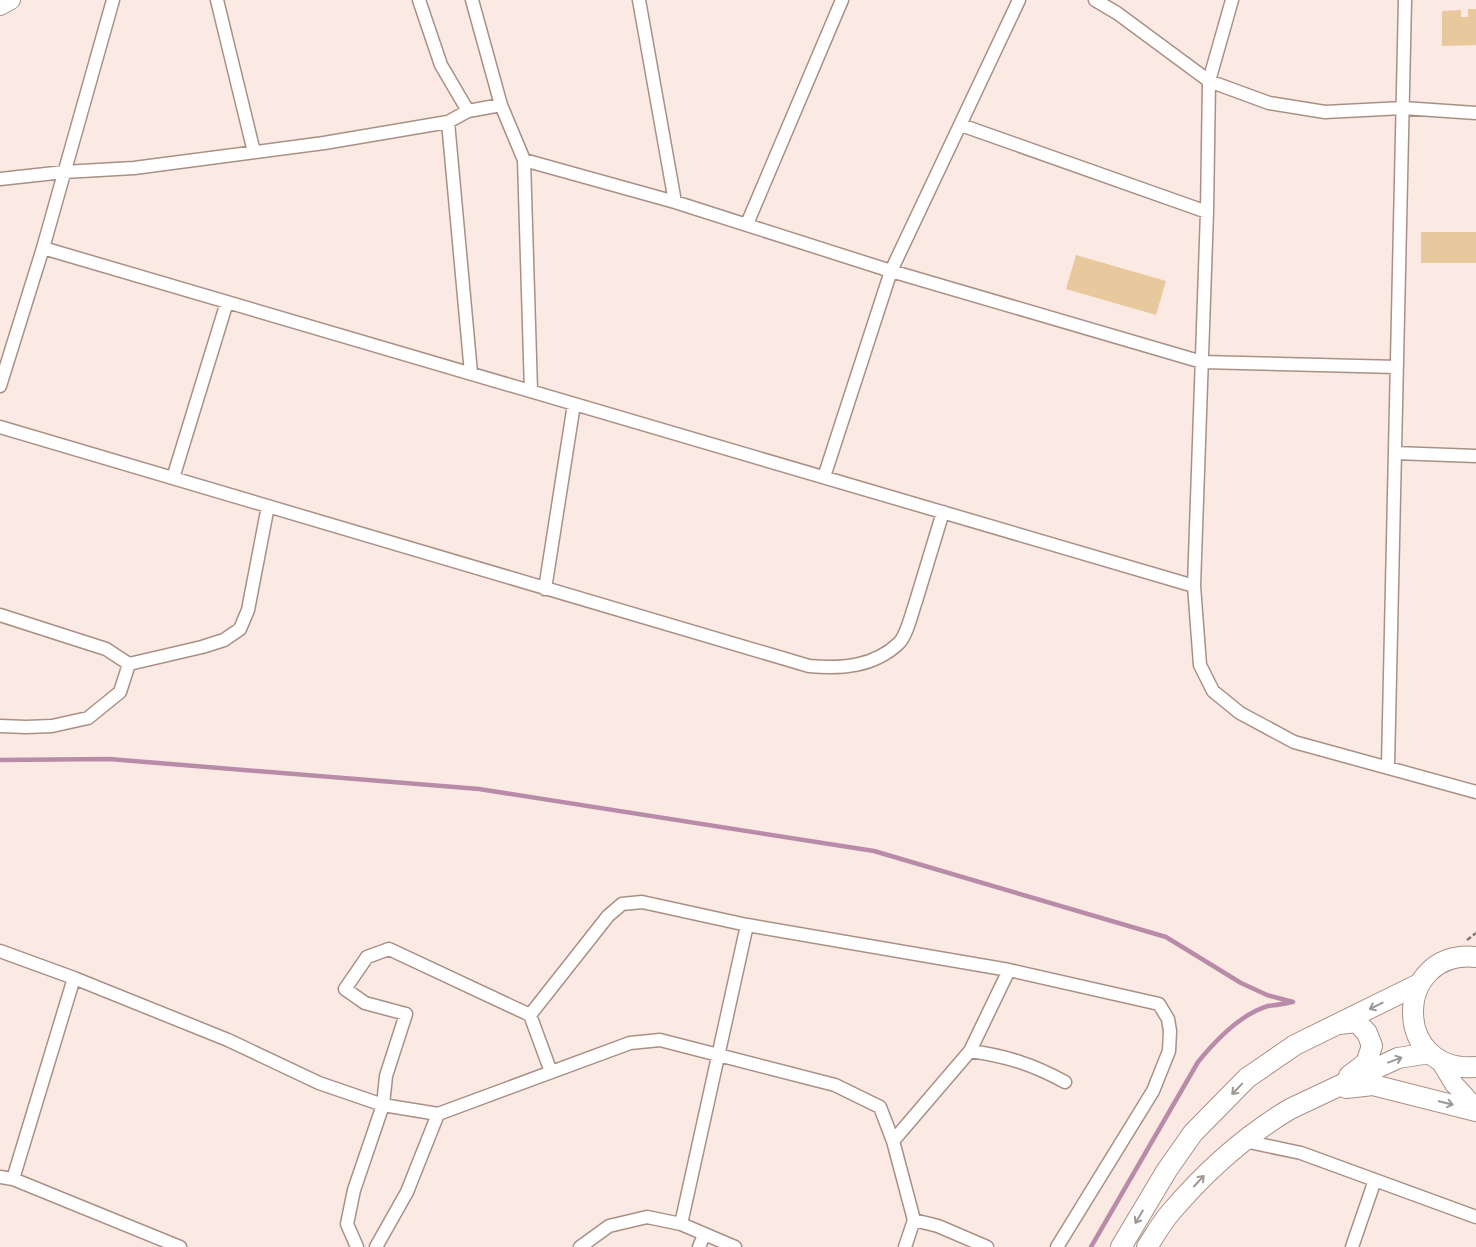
<svg xmlns="http://www.w3.org/2000/svg" width="1476" height="1247" viewBox="0 0 1476 1247" font-family="Montserrat,sans-serif">
  <style>
    .lines { fill: none; stroke-linecap: round; stroke-linejoin: round }
    .stream { stroke: #b88ca9; stroke-width: 4.5 }
    .building { fill: #e8c89d }
    .street-casing { stroke: #a99085; stroke-width: 15 }
    .secondary-casing { stroke: #a99085; stroke-width: 20 }
    .primary-casing { stroke: #a99085; stroke-width: 22 }
    .path { stroke: #867a74; stroke-width: 2.5; stroke-dasharray: 5 2.5; stroke-linecap: butt }
    .street { stroke: #fff; stroke-width: 12 }
    .secondary { stroke: #fff; stroke-width: 18 }
    .primary { stroke: #fff; stroke-width: 20 }
    .oneway { stroke: #9c9896 }
  </style>
  <rect width="100%" height="100%" fill="#fbeae3"/>
  <g class="lines">
    <!-- stream -->
    <path class="stream" d="M0 760 109 759 479 789 874 851 1166 937 1241 983 1267 995 1293 1002
      M1091 1247 1198 1062C1215 1041 1241 1014 1268 1006 1276 1005 1284 1004 1292 1002"/>
  </g>
  <!-- building -->
  <path class="building" d="M1468 9H1476V45L1442 46V11L1461 10V17H1468Z
    M1421 232H1476V263H1421Z
    M1076 255 1166 281 1156 315 1066 289Z"/>
  <g class="lines">
    <!-- street casing -->
    <g class="street-casing">
      <path id="street" d="M217 0 254 152
        M419 0 441 65 468 111
        M472 0 501 105 524 160 531 391
        M639 0 675 202
        M1095 0 1117 13 1209 81 1269 103 1325 112 1403 108 1476 113
        M1232 0 1209 81 1207 212 1194 586 1200 665 1213 691 1240 713 1294 742 1476 792
        M448 122 471 373
        M961 125 1207 212
        M524 160 675 202 891 271 1202 362 1397 367
        M0 179 64 172 134 168 324 143 448 122 468 111 501 105
        M747 224 842 0
        M43 248 1194 586
        M0 386 43 248 113 0
        M0 427 809 666C841 669 874 667 899 643 907 635 912 612 916 601 925 571 934 542 943 512
        M1395 453 1476 456
        M824 477 891 271 1019 0
        M173 478 227 302
        M545 589 574 404
        M0 615 106 649 129 664 120 692 88 718 52 726 26 727 0 726
        M129 664 202 647 224 640 240 629 248 610 268 506
        M1388 766 1405 0
        M0 951 74 978 13 1179
        M74 978 228 1040 319 1083 383 1105 438 1114 630 1043 660 1040 835 1085 880 1107 893 1141 914 1220 905 1247
        M530 1015 608 916 622 904 642 902 747 925 1009 970 1159 1004 1168 1019 1170 1031 1169 1051 1153 1091 1057 1247
        M970 1051C1006 1056 1032 1064 1065 1082
        M893 1141 970 1051 1009 970
        M1244 1141 1301 1153 1476 1217
        M0 1177 13 1179 180 1247
        M914 1220 938 1226 987 1247
        M681 1224 747 925
        M357 1247 347 1224 354 1190 383 1105 386 1076 406 1014 365 1003 345 989 367 957 389 949 530 1015 551 1072
        M376 1247 407 1192 438 1114
        M580 1247 609 1226 647 1217 681 1224 735 1247
        M699 1247 704 1235
        M1352 1247 1375 1180"/>
    </g>
    <!-- secondary casing -->
    <g class="secondary-casing">
      <path id="secondary" d="M0 6 11 0
        M1439 1059 1454 1084 1476 1108"/>
    </g>
    <!-- primary casing -->
    <g class="primary-casing">
      <path id="primary" d="M1476 957C1393 949 1391 1074 1476 1067
        M1339 1024 1357 1022 1367 1033 1372 1046 1366 1063 1349 1076
        M1346 1088 1373 1085 1476 1111
        M1121 1247 1167 1170 1193 1133 1247 1078 1295 1045 1419 984
        M1147 1247C1155 1235 1162 1222 1171 1212 1205 1172 1245 1136 1290 1109L1398 1058 1430 1053"/>
    </g>
    <!-- path -->
    <path class="path" d="M1467 940 1476 933"/>
    <!-- street -->
    <use href="#street" class="street"/>
    <!-- secondary -->
    <use href="#secondary" class="secondary"/>
    <!-- primary -->
    <use href="#primary" class="primary"/>
  </g>
  <!-- one-way arrows -->
  <defs><path id="oneway-shaft" d="M-6 0H5M1.5-3L5.5 0L1.5 3" fill="none" stroke-width="1.6" stroke-linecap="round" stroke-linejoin="round" transform="scale(1.25)"/></defs>
  <g class="oneway">
    <use href="#oneway-shaft" transform="translate(1376 1006) rotate(154)"/>
    <use href="#oneway-shaft" transform="translate(1395 1060) rotate(-20)"/>
    <use href="#oneway-shaft" transform="translate(1237 1089) rotate(134)"/>
    <use href="#oneway-shaft" transform="translate(1446 1103) rotate(14)"/>
    <use href="#oneway-shaft" transform="translate(1199 1181) rotate(-47)"/>
    <use href="#oneway-shaft" transform="translate(1139 1217) rotate(121)"/>
  </g>
</svg>
